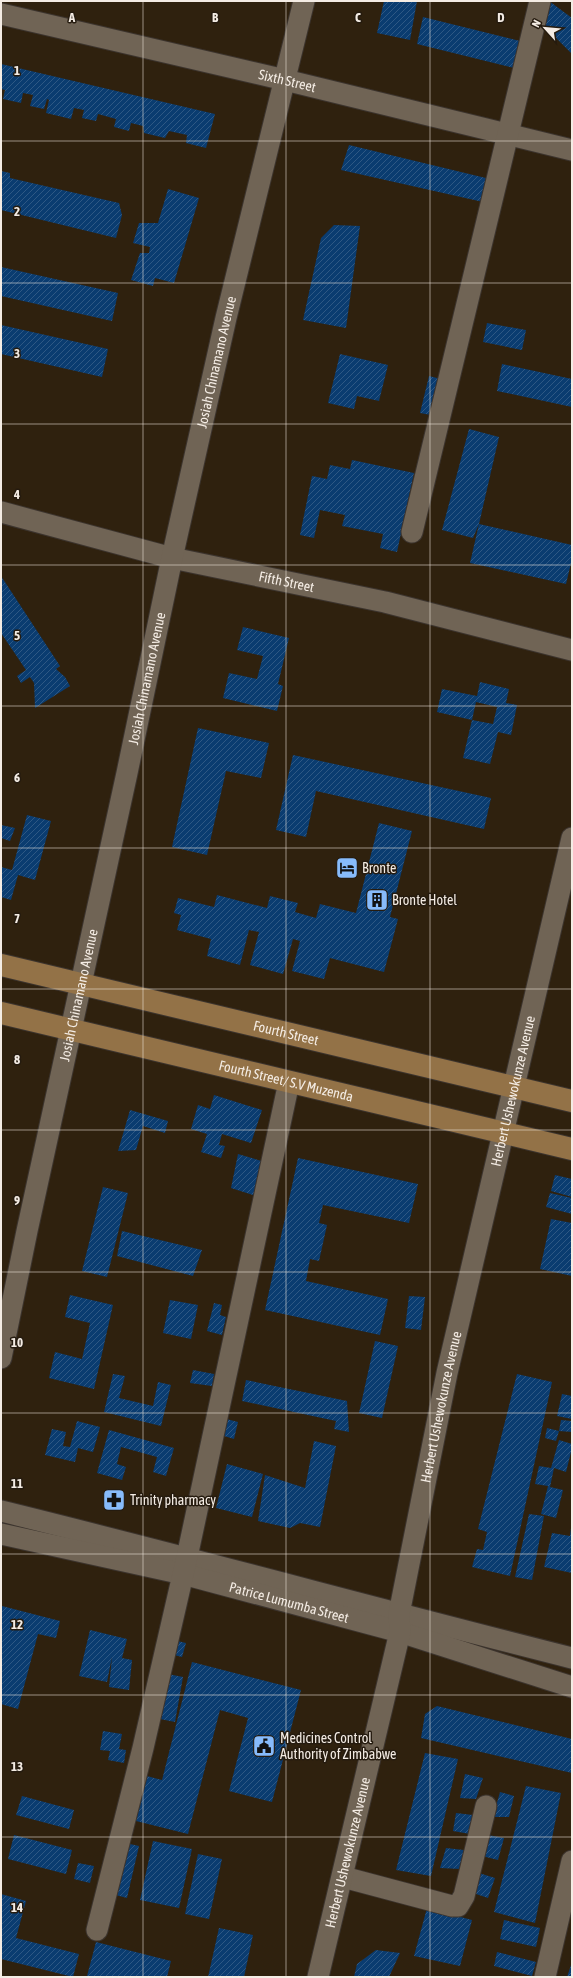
<svg xmlns="http://www.w3.org/2000/svg" width="573" height="1978" viewBox="0 0 573 1978" font-family="'Asap Condensed',sans-serif">
  <style>
    .built { fill: #2f210e }
    .building { fill: url(#building-hatch) }
    .lines { fill: none; stroke-linecap: round; stroke-linejoin: round }
    .minor-casing { stroke: #3c342e; stroke-width: 23 }
    .major-casing { stroke: #3c342e; stroke-width: 24 }
    .minor { stroke: #706455; stroke-width: 21 }
    .major { stroke: #937247; stroke-width: 22 }
    .grid { fill: none; stroke: #f4ece4; stroke-width: 1; stroke-opacity: 0.55 }
    .labels { text-anchor: middle; stroke-width: 3; stroke-linejoin: round; paint-order: stroke }
    .street-label { font-size: 14px; fill: #f4ece4; stroke: #251b0f }
    .poi-label { font-size: 14px; fill: #f4ece4; stroke: #251b0f; text-anchor: start }
    .grid-label { font-size: 13px; text-anchor: middle; font-weight: bold; fill: #f4ece4; stroke: #251b0f; stroke-width: 3; stroke-linejoin: round; paint-order: stroke }
  </style>
  <defs>
    <pattern id="building-hatch" width="6" height="6" patternUnits="userSpaceOnUse"><rect width="6" height="6" fill="#0a3c70"/><path d="M-1 1l2-2M0 6l6-6M5 7l2-2" fill="none" stroke="#2e5884"/></pattern>
  </defs>
  <rect width="100%" height="100%" fill="#251b0f"/>
  <!-- built -->
  <path class="built" d="M1 1H572V1977H1Z"/>
  <!-- building -->
  <path class="building" d="M384 1H417L410 40 377 33Z
    M549 1 572 18V54L552 34 539 27Z
    M423 17 524 42 518 69 417 44Z
    M1 64 215 114 206 148 186 143 187 135 169 131 165 138 144 133 143 126 131 123 129 131 114 127 116 119 98 114 96 121 82 118 84 110 74 108 71 119 46 113 49 100 47 99 44 109 30 106 33 95 23 93 21 103 3 99 5 90 1 89Z
    M349 145 490 179 483 202 341 170Z
    M1 171 10 173V178L119 203 122 215 116 238 1 210Z
    M168 189 199 198 174 283 155 278 153 286 131 280 140 253H149L150 247 133 243 139 223H158Z
    M334 225 360 226 346 328 303 320 321 238Z
    M1 267 118 293 112 321 1 296Z
    M487 323 526 330 522 350 483 342Z
    M1 325 108 349 102 377 1 354Z
    M340 354 388 365 379 401 357 396 354 409 328 403Z
    M502 364 572 379V407L497 391Z
    M429 376 445 380 436 416 420 413Z
    M469 429 499 437 479 524 572 545V559L566 584 470 563 479 524 473 538 442 530Z
    M352 460 414 473 397 552 380 548 383 534 342 526 345 515 320 510 314 538 300 535 312 476 327 479 330 465 350 469Z
    M1 576 60 666 56 669 65 677 70 686 35 708 34 683 30 677 21 683 17 676 26 670 1 633Z
    M243 627 289 638 278 684 283 686 277 711 223 698 229 673 257 679 263 656 237 650Z
    M480 682 509 689 506 703 517 705 511 735 498 732 490 764 463 758 472 720 493 724 497 707 476 702 472 720 437 712 442 689 477 696Z
    M198 728 269 743 261 778 226 771 207 855 172 847Z
    M293 755 491 798 484 829 316 791 306 837 276 830Z
    M27 815 51 821 35 880 18 875 11 900 1 897V867L12 870Z
    M379 823 412 831 390 917 398 919 384 972 330 958 324 979 292 971 300 941 293 939 283 974 250 965 259 932 249 930 240 965 207 956 211 939 177 930 181 915 174 913 178 898 214 907 217 895 267 908 270 896 298 903 295 912 316 918 320 904 356 913Z
    M1 825 15 828 10 841 1 838Z
    M214 1095 262 1110 251 1143 222 1134 219 1145 225 1146 221 1158 201 1152 207 1134 191 1129 198 1105 210 1109Z
    M130 1110 168 1121 165 1133 143 1126 136 1150 118 1151Z
    M238 1154 265 1162 256 1196 231 1188Z
    M298 1158 418 1184 409 1223 323 1205 319 1223 327 1225 319 1261 310 1259 306 1281 388 1299 380 1335 265 1310Z
    M555 1175 572 1179V1197L551 1191Z
    M103 1187 128 1193 107 1277 82 1271Z
    M550 1193 572 1198V1214L546 1207Z
    M551 1219 572 1223V1276L540 1269Z
    M122 1231 202 1250 193 1276 117 1256Z
    M70 1295 113 1305 94 1389 49 1378 55 1352 82 1359 90 1323 65 1317Z
    M409 1296 425 1297 421 1330 405 1328Z
    M170 1300 198 1305 191 1339 163 1333Z
    M214 1303 222 1305 220 1315 226 1317 222 1335 207 1331Z
    M375 1341 398 1346 382 1418 359 1413Z
    M193 1370 214 1374 212 1386 190 1383Z
    M113 1374 125 1376 119 1398 153 1406 158 1382 171 1385 161 1426 104 1412Z
    M517 1374 552 1382 510 1576 472 1567 477 1549 483 1550 487 1532 478 1529Z
    M246 1380 347 1401 349 1432 334 1429 336 1421 242 1401Z
    M562 1394 572 1396V1419L557 1416Z
    M219 1417 238 1422 234 1439 214 1433Z
    M561 1420 572 1421V1432L559 1431Z
    M77 1421 100 1427 93 1452 78 1448 75 1462 45 1455 52 1429 66 1432 63 1446 70 1447Z
    M547 1428 559 1431 556 1441 545 1438Z
    M109 1430 174 1448 166 1476 153 1472 157 1457 121 1447 117 1464 126 1467 122 1480 97 1473Z
    M559 1440 572 1444V1448L566 1472 554 1468 550 1487 563 1490 556 1518 541 1514 548 1486 535 1484 539 1466 551 1468Z
    M314 1441 336 1446 320 1527 300 1523 290 1528 258 1521 265 1475 305 1488Z
    M227 1464 263 1474 252 1517 216 1508Z
    M529 1514 544 1516 532 1580 515 1577Z
    M571 1528 572 1573 544 1567 552 1533 570 1536Z
    M2 1606 60 1621 56 1638 38 1634 18 1709 1 1704Z
    M90 1630 127 1639 122 1658 132 1660 129 1690 109 1687 112 1657 107 1682 79 1676Z
    M169 1639 186 1643 182 1657 166 1653Z
    M192 1662 301 1690 272 1802 229 1791 248 1718 220 1710 188 1834 128 1819 139 1774 162 1780Z
    M163 1673 183 1677 175 1722 155 1718Z
    M437 1706 572 1739V1773L421 1738 425 1714Z
    M103 1731 122 1734 119 1749 126 1750 124 1763 108 1760 110 1751 100 1750Z
    M425 1753 458 1759 431 1876 396 1870Z
    M465 1774 483 1778 476 1799 460 1798Z
    M526 1786 561 1793 535 1923 494 1912Z
    M500 1792 514 1796 509 1817H493Z
    M22 1796 74 1810 69 1829 16 1815Z
    M456 1813 473 1815 470 1834 453 1831Z
    M14 1835 72 1850 66 1874 8 1859Z
    M488 1835 504 1838 498 1860 482 1856Z
    M153 1841 192 1849 179 1908 140 1900Z
    M121 1842 139 1846 127 1898 108 1893Z
    M446 1848 464 1850 460 1869 440 1868Z
    M198 1854 222 1859 209 1919 185 1914Z
    M78 1863 94 1866 90 1883 74 1879Z
    M479 1873 495 1878 488 1898 473 1893Z
    M1 1894 26 1901 16 1938 79 1954 73 1977 1 1959Z
    M427 1908 472 1920 460 1966 414 1956Z
    M504 1920 540 1928 536 1947 500 1939Z
    M219 1928 253 1935 244 1977H208Z
    M96 1942 171 1961 167 1977 87 1976Z
    M376 1950 400 1953 389 1977H354L357 1964Z
    M497 1952 536 1962 532 1976 494 1966Z
    M572 1962V1977H567Z"/>
  <g class="lines">
    <!-- minor casing -->
    <g class="minor-casing">
      <g id="minor">
        <path id="s1" d="M1 14 285 80 572 150"/>
        <path id="s2" d="M1 512 172 558 385 602 572 650"/>
        <path d="M412 532 540 1"/>
        <path id="s3" d="M1 1358 27 1231 127 773 172 558 226 318 304 1"/>
        <path d="M1 1511C192 1558 381 1610 572 1658"/>
        <path id="s4" d="M1 1534 183 1574 400 1632 572 1687"/>
        <path d="M343 1877 452 1906H458L464 1896 486 1806"/>
        <path d="M97 1930 143 1748 187 1557 289 1082"/>
        <path id="s5" d="M318 1977 400 1632 399 1614 447 1373 572 838"/>
        <path d="M545 1977 572 1861"/>
      </g>
    </g>
    <!-- major casing -->
    <g class="major-casing">
      <g id="major">
        <path id="s6" d="M1 965 572 1101"/>
        <path id="s7" d="M1 1013 572 1149"/>
      </g>
    </g>
    <!-- minor -->
    <use href="#minor" class="minor"/>
    <!-- major -->
    <use href="#major" class="major"/>
  </g>
  <!-- grid -->
  <path class="grid" d="M143 1V1977M286 1V1977M430 1V1977M1 141H572M1 283H572M1 424H572M1 565H572M1 706H572M1 848H572M1 989H572M1 1130H572M1 1272H572M1 1413H572M1 1554H572M1 1695H572M1 1837H572"/>
  <!-- icons -->
  <defs>
    <g id="hotel-square" transform="scale(1.15)"><rect x="-9" y="-9" width="18" height="18" rx="4" fill="#87bbfb" stroke="#251b0f"/><path d="M-6-4.5h1.5V1H6V5H4.5V3h-9V5H-6ZM-4 0a1.8 1.8 0 1 1 3.6 0ZM.5 0V-2.5h3Q6-2.5 6 0Z" fill="#111"/></g>
    <g id="building-square" transform="scale(1.15)"><rect x="-9" y="-9" width="18" height="18" rx="4" fill="#87bbfb" stroke="#251b0f"/><path d="M-4-6H4V6H1V3H-1V6H-4ZM-2.5-4.3h1.7v1.8h-1.7ZM.8-4.3h1.7v1.8H.8ZM-2.5-1h1.7V.8h-1.7ZM.8-1h1.7V.8H.8Z" fill="#111"/></g>
    <g id="pharmacy-square" transform="scale(1.15)"><rect x="-9" y="-9" width="18" height="18" rx="4" fill="#87bbfb" stroke="#251b0f"/><path d="M-2-6h4v4h4v4h-4v4h-4v-4h-4v-4h4Z" fill="#111"/></g>
    <g id="civic-square" transform="scale(1.15)"><rect x="-9" y="-9" width="18" height="18" rx="4" fill="#87bbfb" stroke="#251b0f"/><path d="M-.6-6.5H3V-4.5H.6V-3L4-1V1h2V6H-6V1h2V-1L-.6-3ZM-1.2 2.5V6h2.4V2.5Z" fill="#111"/></g>
  </defs>
  <g fill-rule="evenodd">
    <use href="#hotel-square" x="347" y="868"/>
    <use href="#building-square" x="377" y="900"/>
    <use href="#pharmacy-square" x="114" y="1500"/>
    <use href="#civic-square" x="264" y="1746"/>
  </g>
  <g class="labels">
    <!-- street labels -->
    <g class="street-label">
      <text dy="5" stroke="none"><textPath href="#s1" startOffset="294">Sixth Street</textPath></text>
      <text dy="5" stroke="none"><textPath href="#s3" startOffset="1019">Josiah Chinamano Avenue</textPath></text>
      <text dy="5" stroke="none"><textPath href="#s2" startOffset="294">Fifth Street</textPath></text>
      <text dy="5" stroke="none"><textPath href="#s3" startOffset="695">Josiah Chinamano Avenue</textPath></text>
      <text dy="5" stroke="none"><textPath href="#s3" startOffset="371">Josiah Chinamano Avenue</textPath></text>
      <text dy="5" stroke="none"><textPath href="#s6" startOffset="293">Fourth Street</textPath></text>
      <text dy="5" stroke="none"><textPath href="#s7" startOffset="293">Fourth Street/ S.V Muzenda</textPath></text>
      <text dy="5" stroke="none"><textPath href="#s5" startOffset="908">Herbert Ushewokunze Avenue</textPath></text>
      <text dy="5" stroke="none"><textPath href="#s5" startOffset="584">Herbert Ushewokunze Avenue</textPath></text>
      <text dy="5" stroke="none"><textPath href="#s4" startOffset="296">Patrice Lumumba Street</textPath></text>
      <text dy="5" stroke="none"><textPath href="#s5" startOffset="128">Herbert Ushewokunze Avenue</textPath></text>
    </g>
    <!-- poi labels -->
    <g class="poi-label">
      <text x="362" y="873">Bronte</text>
      <text x="392" y="905">Bronte Hotel</text>
      <text x="130" y="1505">Trinity pharmacy</text>
      <text x="280" y="1743">Medicines Control<tspan x="280" dy="16">Authority of Zimbabwe</tspan></text>
    </g>
  </g>
  <g class="grid-label">
    <text x="72" y="22">A</text>
    <text x="215" y="22">B</text>
    <text x="358" y="22">C</text>
    <text x="501" y="22">D</text>
    <text x="17" y="75">1</text>
    <text x="17" y="216">2</text>
    <text x="17" y="358">3</text>
    <text x="17" y="499">4</text>
    <text x="17" y="640">5</text>
    <text x="17" y="782">6</text>
    <text x="17" y="923">7</text>
    <text x="17" y="1064">8</text>
    <text x="17" y="1205">9</text>
    <text x="17" y="1347">10</text>
    <text x="17" y="1488">11</text>
    <text x="17" y="1629">12</text>
    <text x="17" y="1771">13</text>
    <text x="17" y="1912">14</text>
  </g>
  <!-- border -->
  <rect width="573" height="1978" fill="none" stroke="#f4ece4" stroke-width="4"/>
  <!-- north arrow -->
  <g transform="translate(545 28) rotate(297)" stroke="#251b0f" stroke-width="3" paint-order="stroke">
  <path d="M0-3L7 15L0 10L-7 15Z" fill="#f4ece4"/>
  <text y="-6" font-size="11" font-weight="bold" text-anchor="middle" fill="#f4ece4">N</text>
  </g>
</svg>
